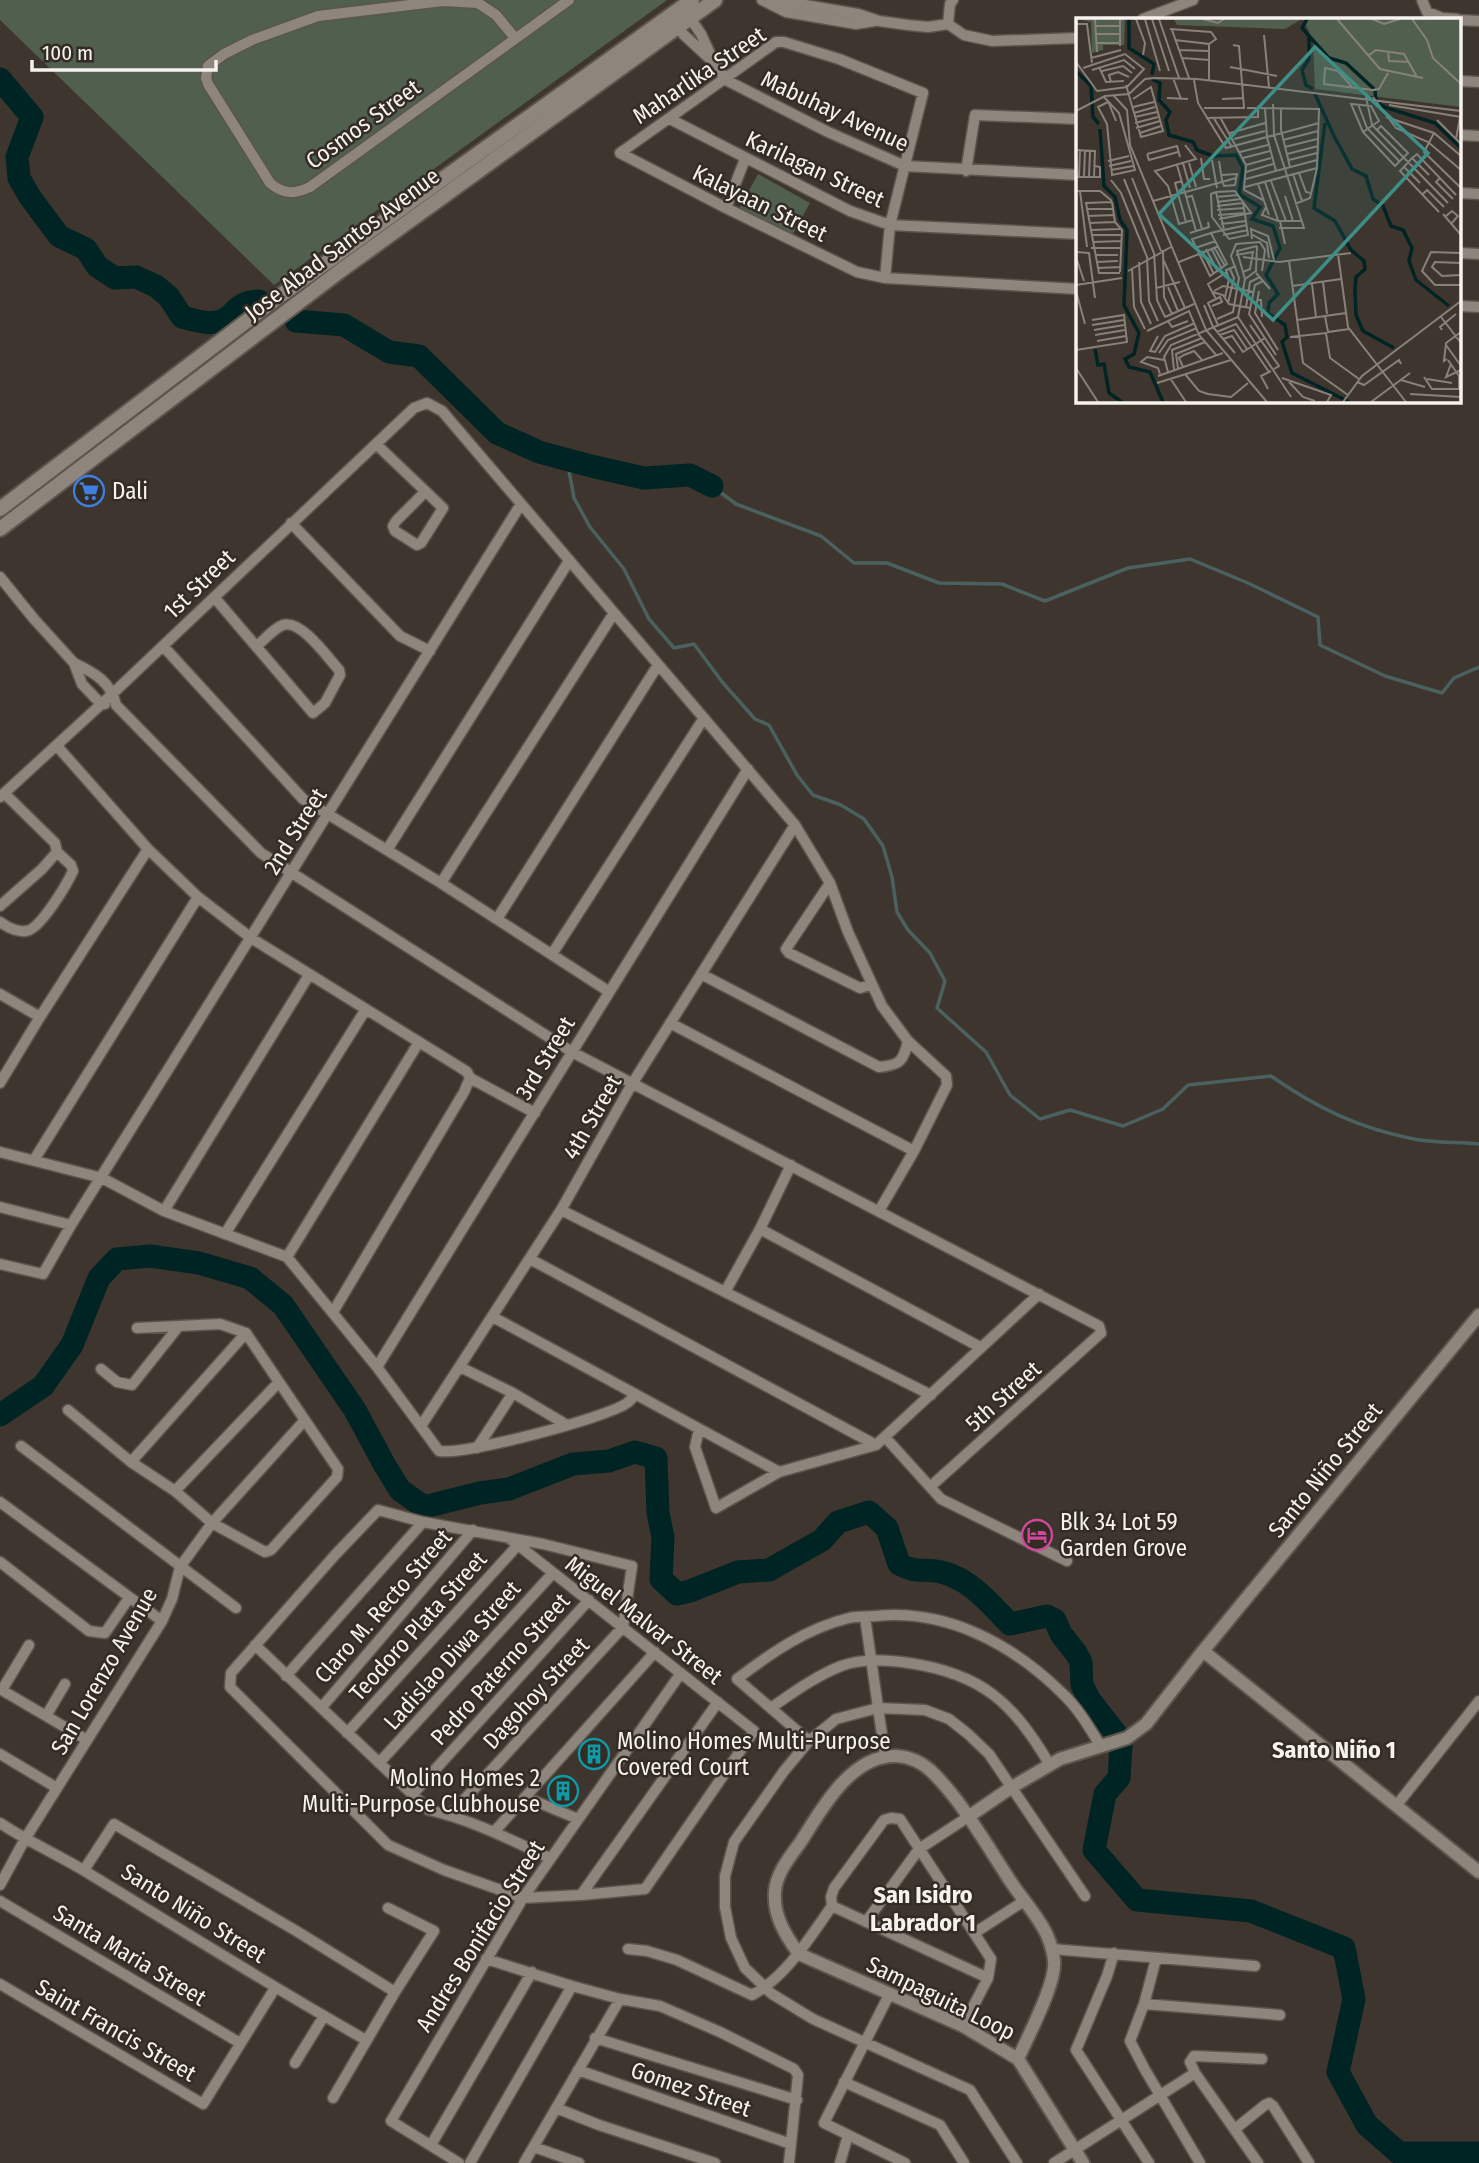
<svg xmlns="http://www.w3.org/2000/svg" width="1479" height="2163" viewBox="0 0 1479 2163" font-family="'Fira Sans Condensed',sans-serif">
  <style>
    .green { fill: #505f4e }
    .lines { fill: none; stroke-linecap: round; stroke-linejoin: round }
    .stream { stroke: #4a6160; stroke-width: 3.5 }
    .river { stroke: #002324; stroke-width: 23 }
    .minor-casing { stroke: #5c554e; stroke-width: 13 }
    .tertiary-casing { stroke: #5c554e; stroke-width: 16 }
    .secondary-casing { stroke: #5c554e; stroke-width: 18 }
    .minor { stroke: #8e857c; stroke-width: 10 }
    .tertiary { stroke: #8e857c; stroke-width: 12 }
    .secondary { stroke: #8e857c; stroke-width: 14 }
    .labels { text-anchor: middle; stroke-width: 5; stroke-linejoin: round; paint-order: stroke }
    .street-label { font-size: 23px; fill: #f7f2ed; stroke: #332c24 }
    .poi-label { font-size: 23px; fill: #f7f2ed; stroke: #332c24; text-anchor: start }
    .neighbourhood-label { font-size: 24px; font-weight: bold; fill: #f7f2ed; stroke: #332c24 }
    .inset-river { fill: none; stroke: #002324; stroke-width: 3.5 }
    .inset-road { fill: none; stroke: #88817a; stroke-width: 2 }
    .view { fill: #3d8f87; fill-opacity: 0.15; stroke: #3d8f87; stroke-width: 3.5 }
    .inset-edge { fill: none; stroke: #f7f2ed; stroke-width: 3.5 }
  </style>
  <rect width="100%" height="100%" fill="#3e362e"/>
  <!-- green -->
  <path class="green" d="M0 0H667L274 285 0 20Z
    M758 174 810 203 791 237 739 209Z"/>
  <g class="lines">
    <!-- stream -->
    <path class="stream" d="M567 460 574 498 590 527 624 569 649 619 674 648 694 644 723 683 755 719 769 725 797 775 813 795 841 805 864 819 883 846 892 877 897 912 908 930 930 953 945 981 937 1008 986 1052 1010 1095 1040 1119 1070 1110 1123 1126 1163 1109 1188 1085 1271 1076C1317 1108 1358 1128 1414 1139 1435 1143 1458 1142 1479 1144
      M712 486 736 504 821 536 854 563H887L939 583 1002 584 1045 601 1128 568 1190 559 1248 583 1318 617 1320 645 1385 676 1442 693 1454 678 1479 667"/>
    <!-- river -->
    <path class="river" d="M0 79 32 117 17 157 19 178 30 197 59 236 86 249 97 266 115 278 136 277 156 286 169 297 182 317C194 320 208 325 221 321 238 315 233 302 259 301
      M296 321 344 325 389 352 419 356 497 433 539 452 591 466 644 478 690 475 712 486
      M0 1415 43 1386 72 1345 99 1278 117 1259 150 1256 199 1263 250 1278 283 1305 355 1410 384 1464 400 1490 424 1507 480 1493 509 1489 573 1464 609 1461 635 1452 656 1458 658 1513 663 1537 661 1579 677 1594 690 1591 738 1572 769 1570 822 1540 838 1522 869 1512 887 1528 899 1564C917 1574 924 1568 941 1572 971 1579 990 1604 1010 1624L1047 1616 1055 1620 1061 1634 1076 1653 1081 1662 1082 1685 1089 1699 1117 1735 1121 1745 1119 1778 1105 1794 1094 1850 1137 1900 1251 1911 1344 1948 1354 1999 1338 2072 1367 2125 1399 2153H1479"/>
    <!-- minor casing -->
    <g class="minor-casing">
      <path id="minor" d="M762 0 786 12 856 24 875 21
        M1422 0 1427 12 1442 18 1457 19
        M771 4 788 2 858 14 879 21 908 25 928 27 948 24 964 35 992 41 1078 38
        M687 17 690 18 701 34 714 62 726 80 828 132 905 166 1078 175
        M1143 19 1193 0
        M1460 20 1479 21
        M677 24 683 34 709 58
        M948 24 950 4 953 0
        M515 38 496 15 478 3 443 1 318 16 252 40 224 54 208 66 206 78 208 84 270 183C284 195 295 194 310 187L569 0
        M1460 81 1479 82
        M670 119 850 211 890 225 1078 234
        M1460 135 1479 136
        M966 171 975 115 1078 119
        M1460 193 1479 194
        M726 208 745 159
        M1460 253 1479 254
        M885 278 890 225 923 93 839 59 784 42H776L620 153 726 208 857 272 885 278 1078 289
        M1460 306 1479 307
        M376 444 443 508 421 543 417 545 395 531 393 526 396 521 425 492
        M291 523 400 636 430 651
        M0 577 34 619 74 663 82 684 101 704H105
        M214 597 313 713 325 703 340 675 339 670C328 658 301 619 283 625 274 628 264 640 257 646
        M163 646 303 799 441 883 608 991
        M74 663C95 673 111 682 116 705L261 853 292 873 572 1052 1099 1326 1101 1333 930 1487
        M57 746 148 849 198 897 251 938 461 1068 467 1072 470 1078 535 1113
        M0 797 108 698 376 444 414 408 427 403 442 411 795 825 830 883 848 932 882 1006 908 1041 946 1076 947 1085 914 1151 879 1211
        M387 850 569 561
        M441 883 614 613
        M830 883 786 949 789 953 860 988 872 984
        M0 906 42 869 57 852 55 843 5 794
        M497 919 658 665
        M0 922C7 927 17 932 26 931 40 930 67 884 73 871L71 865 57 852
        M552 954 704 718
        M701 974 879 1067C901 1065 903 1061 908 1041
        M0 994 40 1017
        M670 1023 914 1151
        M0 1083 40 1017 148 849
        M0 1152 102 1178 164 1211 287 1257 377 1367 439 1451C465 1455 606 1418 627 1403 630 1401 632 1398 635 1395
        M34 1160 198 897
        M0 1207 71 1225
        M561 1210 931 1395
        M164 1211 309 975
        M760 1229 980 1347
        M225 1234 366 1009
        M287 1257 419 1042
        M530 1259 876 1445
        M0 1264 43 1274 71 1225 521 504
        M725 1292 760 1229 791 1165
        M333 1312 464 1092 470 1078
        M493 1317 779 1472
        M137 1328 220 1324 246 1333 279 1382
        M377 1367C501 1168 623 967 748 769
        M460 1367 513 1393 567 1425
        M101 1369 117 1382 132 1385 179 1326
        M68 1410 131 1462 175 1491 212 1523 265 1552 271 1550 337 1477 338 1469 279 1382 175 1491
        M421 1426 561 1210 632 1084 795 825
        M699 1429 695 1447 716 1508 779 1472 876 1445 1039 1294
        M885 1437 941 1499 1067 1561
        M21 1446 236 1608
        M477 1448 513 1393
        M131 1462 246 1333
        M0 1502 162 1621
        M0 1562 89 1631 105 1633 129 1598
        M865 1617 885 1756
        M255 1645 429 1810C472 1820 511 1840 550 1858
        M286 1676 423 1522
        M0 1689 87 1740
        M2 1690 29 1645
        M322 1707 473 1530
        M772 1707C794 1692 816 1676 841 1666 863 1658 887 1660 909 1663 983 1674 1013 1703 1050 1765
        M46 1716 65 1684
        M347 1733 518 1545
        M809 1741 737 1679C771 1653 807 1628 849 1618 858 1616 867 1617 876 1616 947 1609 1012 1644 1062 1693 1078 1708 1089 1727 1100 1745
        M0 1754 57 1788
        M379 1763 553 1573
        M412 1795 589 1600
        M525 1797 578 1819
        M1396 1806 1479 1701
        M450 1815 623 1627 632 1566 543 1544 423 1522 378 1510 335 1555 231 1673 230 1687 388 1845 444 1870 523 1898 581 1895 645 1889 754 1731C676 1669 597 1607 518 1545L510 1539
        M0 1823C28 1842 59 1855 88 1873 180 1929 272 1987 366 2040
        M494 1832 655 1652
        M84 1870 114 1824 298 1932 395 1992
        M0 1885 25 1839 162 1621 172 1599 180 1567 212 1523 304 1421
        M581 1895 718 1702
        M0 1901 240 2043
        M832 1906 988 1978
        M866 1922 919 1849 968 1817
        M976 1932 1024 1901
        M628 1949 647 1951 677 1960 752 1995C786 1977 810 1937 832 1906L831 1897 834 1888 884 1820 891 1818 900 1819 991 1959 988 1978 963 2026
        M1052 1949 1255 1966
        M1114 1953 1107 1976 1076 2050 1149 2163
        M486 1959 572 1986 620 1999 660 2006 720 2032 794 2069 798 2075 789 2163
        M1156 1959 1144 2004 1130 2041 1144 2068 1200 2163
        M0 1984 203 2104 275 1988
        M890 1993 824 2123 905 2163
        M1144 2004 1280 2015
        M595 2038 797 2100
        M295 2063 324 2016
        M578 2070 791 2144
        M844 2082 940 2125 964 2163
        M333 2098 395 1992 434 1931 388 1908
        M556 2108 599 2125 715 2163
        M1235 2129 1265 2105 1269 2103 1273 2106 1309 2163
        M431 2145 532 1972
        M534 2147 579 2163
        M459 2163 391 2121 523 1898 681 1673
        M470 2163 572 1986
        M524 2163 620 1999
        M840 2163 848 2135
        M1017 2163 970 2090 813 2019 772 1994 745 1968 731 1938 725 1907V1876L734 1842 784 1771 809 1741 836 1719 878 1708 925 1710 949 1719 968 1734 989 1754 1085 1896
        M1054 2163 1195 2073
        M1258 2163 1195 2073 1190 2062 1194 2056 1262 2059"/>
    </g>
    <!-- tertiary casing -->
    <g class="tertiary-casing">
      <path id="tertiary" d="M1203 1651 1479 1872
        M968 1817 1012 1787 1060 1759 1127 1738 1146 1724 1203 1651 1479 1315
        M1018 2059C1028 2036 1057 1982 1054 1960 1053 1952 1050 1942 1047 1935 1038 1916 1022 1899 1011 1882 987 1846 961 1799 930 1770 921 1762 909 1757 897 1756 852 1754 822 1808 802 1840 791 1856 777 1871 775 1891 773 1915 785 1935 799 1954L963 2026 1018 2059 1083 2163"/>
    </g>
    <!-- secondary casing -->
    <g class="secondary-casing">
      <path id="secondary" d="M0 509 277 298 692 0
        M0 529 340 271 715 0"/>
    </g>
    <!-- minor -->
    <use href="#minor" class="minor"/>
    <!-- tertiary -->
    <use href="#tertiary" class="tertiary"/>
    <!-- secondary -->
    <use href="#secondary" class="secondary"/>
  </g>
  <!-- icons -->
  <defs>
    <g id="supermarket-ring" transform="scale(1.575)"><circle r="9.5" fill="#332c24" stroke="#3f7fe0" stroke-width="1.5"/><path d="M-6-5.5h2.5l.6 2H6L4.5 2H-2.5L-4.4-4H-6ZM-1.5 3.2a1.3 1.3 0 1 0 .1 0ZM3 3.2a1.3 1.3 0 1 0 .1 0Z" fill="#3f7fe0"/></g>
    <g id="hotel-ring" transform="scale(1.575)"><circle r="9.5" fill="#332c24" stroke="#d1479c" stroke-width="1.5"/><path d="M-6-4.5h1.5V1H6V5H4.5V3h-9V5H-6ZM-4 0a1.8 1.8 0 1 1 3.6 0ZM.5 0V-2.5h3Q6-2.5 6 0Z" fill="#d1479c"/></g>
    <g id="building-ring" transform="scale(1.575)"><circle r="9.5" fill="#332c24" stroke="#0f9aa8" stroke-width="1.5"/><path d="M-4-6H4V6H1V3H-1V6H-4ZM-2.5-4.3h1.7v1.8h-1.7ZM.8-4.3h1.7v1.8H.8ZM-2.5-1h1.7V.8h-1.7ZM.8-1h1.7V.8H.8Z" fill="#0f9aa8"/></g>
  </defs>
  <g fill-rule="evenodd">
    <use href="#supermarket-ring" x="89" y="491"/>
    <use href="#hotel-ring" x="1037" y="1535"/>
    <use href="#building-ring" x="594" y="1754"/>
    <use href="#building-ring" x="563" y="1791"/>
  </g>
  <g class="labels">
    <!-- street labels -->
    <g class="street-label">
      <text transform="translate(699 75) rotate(-34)" y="8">Maharlika Street</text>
      <text transform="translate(835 111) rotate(25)" y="8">Mabuhay Avenue</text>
      <text transform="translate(363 124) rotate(-36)" y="8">Cosmos Street</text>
      <text transform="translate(815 169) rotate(25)" y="8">Karilagan Street</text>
      <text transform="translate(760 203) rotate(26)" y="8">Kalayaan Street</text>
      <text transform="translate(342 244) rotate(-37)" y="8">Jose Abad Santos Avenue</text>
      <text transform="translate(199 584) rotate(-44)" y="8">1st Street</text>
      <text transform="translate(295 831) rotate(-58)" y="8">2nd Street</text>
      <text transform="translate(545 1058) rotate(-59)" y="8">3rd Street</text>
      <text transform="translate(592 1117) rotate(-60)" y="8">4th Street</text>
      <text transform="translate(1003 1396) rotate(-42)" y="8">5th Street</text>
      <text transform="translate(1325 1470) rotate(-51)" y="8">Santo Niño Street</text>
      <text transform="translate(383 1606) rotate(-49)" y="8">Claro M. Recto Street</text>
      <text transform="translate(644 1620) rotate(38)" y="8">Miguel Malvar Street</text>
      <text transform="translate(418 1626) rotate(-48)" y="8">Teodoro Plata Street</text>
      <text transform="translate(452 1655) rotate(-48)" y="8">Ladislao Diwa Street</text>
      <text transform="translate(500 1669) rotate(-48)" y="8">Pedro Paterno Street</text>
      <text transform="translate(104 1671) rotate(-60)" y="8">San Lorenzo Avenue</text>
      <text transform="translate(536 1693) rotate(-47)" y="8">Dagohoy Street</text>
      <text transform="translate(194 1913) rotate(32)" y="8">Santo Niño Street</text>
      <text transform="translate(480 1936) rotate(-58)" y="8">Andres Bonifacio Street</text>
      <text transform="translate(130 1955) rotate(31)" y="8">Santa Maria Street</text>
      <text transform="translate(941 1998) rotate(26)" y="8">Sampaguita Loop</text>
      <text transform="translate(116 2030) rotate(30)" y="8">Saint Francis Street</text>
      <text transform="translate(691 2089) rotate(19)" y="8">Gomez Street</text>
    </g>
    <!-- poi labels -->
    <g class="poi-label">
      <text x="112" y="499">Dali</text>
      <text x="1060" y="1530">Blk 34 Lot 59<tspan x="1060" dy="26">Garden Grove</tspan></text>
      <text x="617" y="1749">Molino Homes Multi-Purpose<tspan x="617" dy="26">Covered Court</tspan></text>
      <text x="540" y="1786" text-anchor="end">Molino Homes 2<tspan x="540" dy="26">Multi-Purpose Clubhouse</tspan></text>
    </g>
    <!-- neighbourhood labels -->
    <g class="neighbourhood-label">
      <text x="1334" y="1758">Santo Niño 1</text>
      <text x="923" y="1903">San Isidro<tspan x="923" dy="28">Labrador 1</tspan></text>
    </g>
  </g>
  <!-- overview -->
  <g transform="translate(1076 18)">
    <rect width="385" height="385" fill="#3e362e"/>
    <path d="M0 1H49L48 27H27V32L16 35 15 4ZM98 1H226L209 11 101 7ZM227 1H385V89L239 71 237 22Z" fill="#505f4e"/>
    <path class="inset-river" d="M53 1V30L78 46 76 57M231 1 226 10 233 18V41L226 52 230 67 237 71M233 18 253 40 270 45 298 71M0 53 15 68 17 99 23 106M76 61 84 65 83 82 94 94 90 102 93 117 117 124 121 132 137 138 160 137 167 150 163 176 184 189 176 201 197 208 204 230 190 257 202 276 193 285 192 295 209 307 211 319 206 324 216 355 273 384M299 73 300 83 308 89 359 105 385 130M239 76 258 118M249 105 238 190 259 203 275 232 288 243 289 251 280 259 279 271 280 297 287 313 318 330M24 111 28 168 39 179 44 202 51 212 48 287 63 315 58 336 49 341 53 349 74 354 87 384M258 118 276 151 290 158 297 181 307 188 315 208 327 212 336 230 333 243 340 262 373 288M19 331 22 347 28 346 33 375 46 384"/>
    <path class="inset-road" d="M19 1 21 34M44 1V28M60 1 69 25 67 37M69 1 84 53M76 1 93 53M83 1 103 60M127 1 142 5 148 1M261 1 304 51 347 60M296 1 308 6 324 1M336 1 351 22 357 40 385 66M0 6H11L16 45M19 8H45M94 11 135 14 140 21 133 26M96 12 113 60M19 16H45M188 17 193 69M99 22 133 26V62M20 25H44M103 32 133 33M312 34 313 43 333 44M293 37 300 32 328 36 341 59M15 40 45 32M106 40 134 42M0 44 21 73M23 49 30 64 48 63M154 49 201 58M7 50 49 36 68 51 51 69 21 73M16 52 48 42 59 51M26 53 47 48 56 55M97 60 105 81M118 62 122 85 150 130 243 105M35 64 33 57 42 54 53 59M50 67 65 119 87 113 75 69 57 81M276 69 262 53 249 50 248 66 297 72 303 71 312 55M38 78 51 92 54 127 130 312 191 384M28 79 43 95 59 152 36 157 31 106 22 89 32 84M290 79 296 107 372 185M297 79 320 110 352 124 385 152M91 80 112 81M146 81 168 80M32 83 40 103M197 86 198 117 228 210H203M282 86 291 110 323 143M313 87 385 99M57 89 78 84M128 90H168L163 28 157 27M171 90 243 91 241 150 234 180 219 186M189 91 191 119 200 153M205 91V112L214 149M0 93 29 78 53 76 69 61 78 60 121 61 385 93M58 95 79 89M59 99 81 94M137 99 156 129M144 99 170 147 168 172 187 182M310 99 358 115 385 138M130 100 182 99V91M361 102 385 126M59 105 82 99M60 110 84 103M287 114 303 103 295 88 275 86 287 114 319 148 332 135 305 108 301 112M64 115 85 108M154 115 189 105M358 115 348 134 385 170M158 121 189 113M380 121 384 99M207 122 242 113M109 127 120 141 79 153 92 168 103 206 117 202M209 129 241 121M0 132 19 133 18 159M164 134 192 127M71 136 101 128 104 139M71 136 73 142 102 134M211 136 242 128M125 140 128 161H134M167 140 194 133M336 140 353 157M136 142 141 170M213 142 241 135M32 143 53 138M143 143 146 162 148 168 159 167 161 156 145 157M107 145 114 170M113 145 120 169M101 147 120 213M170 147 195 140M33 148 55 143M328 149 344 165M35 152 57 148M170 154 197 146M223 155 230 174 234 175M217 156 226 183M3 158 4 132M8 158 9 132M0 159H24V149L19 148M13 159 14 133M56 160 85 233M364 160 360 164 377 181M48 161 78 235 81 282 89 299M170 161 241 142M35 162 45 175 71 239 73 283 82 303M106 163 99 165 110 204M195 163 210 203M189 164 202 202M182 166 193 197M169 169 241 150M0 173H24L36 183M4 173 11 229M140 174 135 176 136 199 153 221 172 217 167 184M140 174 159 173 175 195 143 201M140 174 148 212M347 176 351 172 368 189M209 178 217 203M111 179 116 178 126 211M140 179 162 177M77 183 160 160M36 184 10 185 23 255H44M36 184 39 204 46 212 44 254M141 184 165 181M141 188 167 185M190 189 186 197 202 203H226M11 191H38M141 192 168 190M363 194 324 153 336 140 341 136 380 177M367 196 385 217M142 197 169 195M12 198 39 197M370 198 376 193 382 198 375 206M204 203 209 226M13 205 39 204M145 206 170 203M15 212 44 211M114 215 133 209 132 204M135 215 151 246 134 258 116 221 135 215 143 213 171 207M175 216 191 225 193 240M16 217H45M147 217 172 212M176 221 175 211 192 218 198 242M17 224 46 223M138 229 149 248M15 230H46M119 230 140 223M135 230 146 251M130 231 142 254M87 232 88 279 96 296M126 233 138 256M0 234 13 235 19 280M385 235 355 234 346 253 359 267H385M262 236 272 309 330 384M19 237H42M160 237 177 234 174 251 167 254M0 239 8 263M167 239 203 244 275 235M87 241 109 290M213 243 227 345 272 377M21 244 42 243M63 244 65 284 75 306M103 244 143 228M385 245 359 244 356 249 366 258 385 257M22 250 44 249M56 250 58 289 69 311M52 253 95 229M180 255 194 271M169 261 180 253 181 228M187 263 179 267 173 296 200 337M247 264 251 296M236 266 240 299M0 267 46 260M216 268 265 261M92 269 102 293M80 270 104 264M0 273 9 306M138 273 147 268 178 274M183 273 179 295 202 332M136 274 147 277 153 286 174 290M149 279 153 261 150 252 160 248M140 281 132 266 151 254M181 282H185L186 299M152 285 158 260 154 251M128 287 137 309 159 335M136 288 146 284 144 279 132 285 142 307M170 289 174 264 184 259M249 298 252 314 273 311M89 299 118 286M162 299 215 379M162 299 169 261 161 233 181 228M365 299 385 325M141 301 157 294 163 260 155 238 160 226 184 224 189 232 186 253M221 302 270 295M92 303 96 309 112 303M16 307 48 302M174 307 203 348 198 351M18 312 48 307M366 312 364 309 380 296M71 313 113 293 123 317 141 338M141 314 160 306 193 354M19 317 49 312M144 317 158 312 171 331M214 319 250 315 254 340 283 361M147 321 156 318 167 334 189 320M21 323 50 318M370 327 385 348M0 332 51 324 48 297 16 302M79 334 89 318 119 305M80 334 74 333 82 318M83 335 92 322 121 310M371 341 368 343 370 325 385 314M372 342 383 358V371M375 346 370 359 385 352M107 349 103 340 108 337 118 333 126 342M0 350 22 384M102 350 100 336 129 324M98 352 96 332 126 320M92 354 88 339 95 327 162 299M84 356 82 350 65 344 71 339 88 342M109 356 123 373 132 376 155 379 172 365M82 358 147 335M348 359 356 371H385M94 360 110 384M206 360 255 377 251 384M351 361 376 365M325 362 349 369M213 364 227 379 239 383M281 364 288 367 323 342 325 346M81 365 155 342M192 371 185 358 195 353M334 376 385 379M267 384 286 358 385 283M295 384 334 355"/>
    <path class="view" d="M239 29 352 135 197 302 83 196Z"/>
    <rect width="385" height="385" class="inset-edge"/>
  </g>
  <!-- scale -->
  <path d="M32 60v10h184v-10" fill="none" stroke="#f7f2ed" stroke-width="3.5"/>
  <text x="42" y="60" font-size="21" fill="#f7f2ed" stroke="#332c24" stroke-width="5" paint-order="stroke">100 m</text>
</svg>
